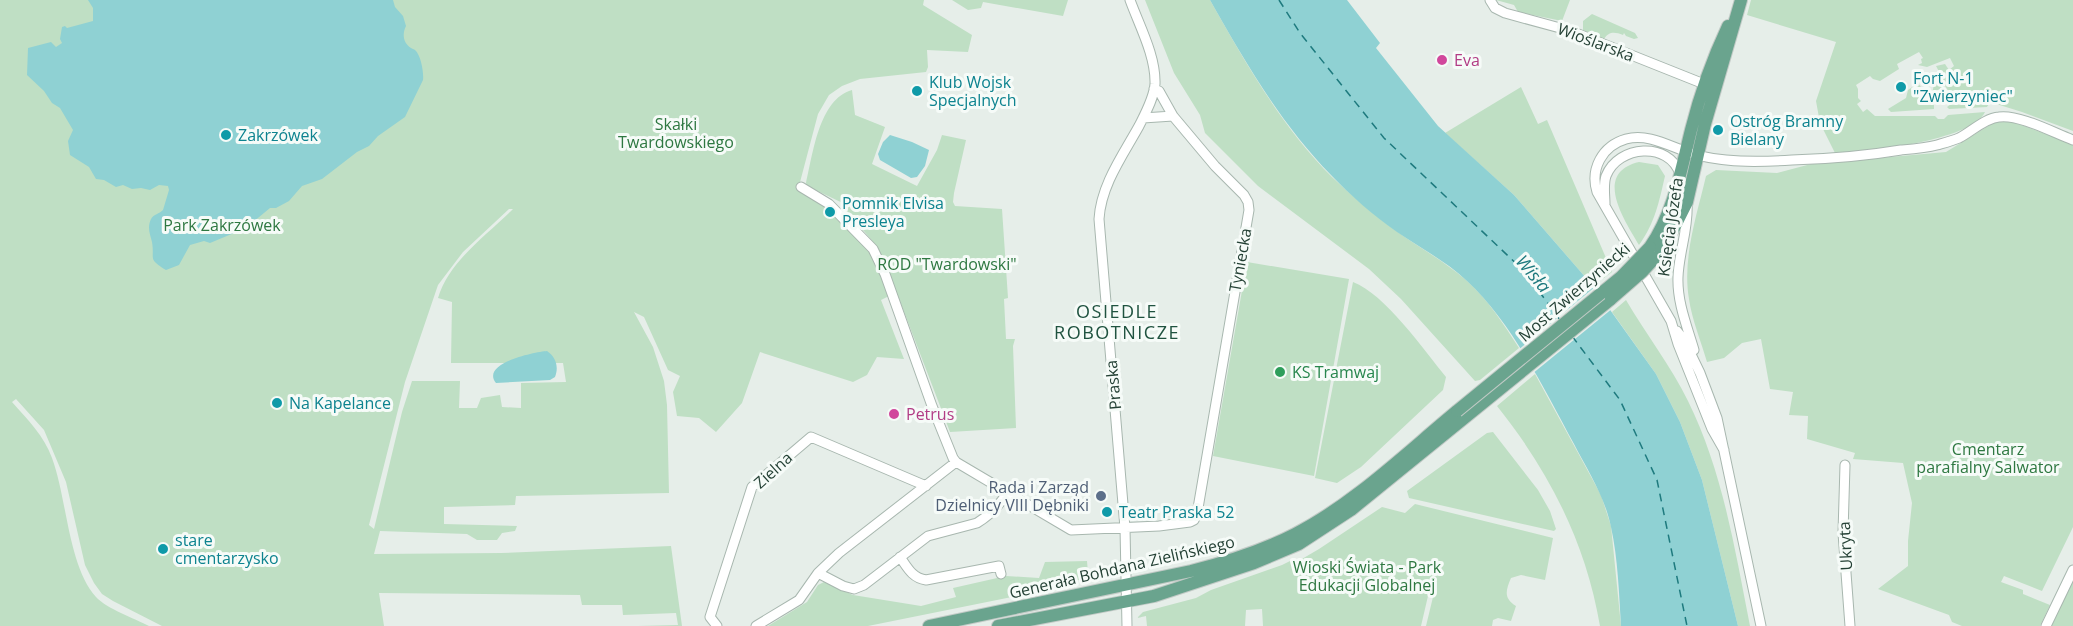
<svg xmlns="http://www.w3.org/2000/svg" width="2073" height="626" viewBox="0 0 2073 626" font-family="'Open Sans',sans-serif">
  <style>
    .green { fill: #bfdfc4; fill-rule: evenodd }
    .water { fill: #8fd1d3 }
    .pier { fill: #e6eee9 }
    .lines { fill: none; stroke-linecap: round; stroke-linejoin: round }
    .ferry { stroke: #1e7a7e; stroke-width: 1.5; stroke-dasharray: 8 6; stroke-linecap: butt }
    .minor-casing { stroke: #a8b7af; stroke-width: 11 }
    .major-casing { stroke: #c2cac6; stroke-width: 14 }
    .minor { stroke: #fff; stroke-width: 9 }
    .major { stroke: #6aa48e; stroke-width: 12 }
    .major-bridge-casing { stroke: #c2cac6; stroke-width: 14; stroke-linecap: butt }
    .major-bridge { stroke: #6aa48e; stroke-width: 12 }
    .hotel-dot { fill: #d1479c; stroke: #f6fbf8; stroke-width: 2 }
    .culture-dot { fill: #0f9aa8; stroke: #f6fbf8; stroke-width: 2 }
    .leisure-dot { fill: #2e9e5b; stroke: #f6fbf8; stroke-width: 2 }
    .service-dot { fill: #5c6f8a; stroke: #f6fbf8; stroke-width: 2 }
    .labels { text-anchor: middle; stroke-width: 6; stroke-linejoin: round; paint-order: stroke }
    .street-label { font-size: 16px; fill: #244135; stroke: #f6fbf8 }
    .hotel-label { font-size: 16px; fill: #b23c85; stroke: #f6fbf8; text-anchor: start }
    .culture-label { font-size: 16px; fill: #0d838f; stroke: #f6fbf8; text-anchor: start }
    .park-label { font-size: 16px; fill: #2e7841; stroke: #f6fbf8 }
    .leisure-label { font-size: 16px; fill: #27864d; stroke: #f6fbf8; text-anchor: start }
    .service-label { font-size: 16px; fill: #4e5e75; stroke: #f6fbf8; text-anchor: end }
    .water-label { font-size: 18px; font-style: italic; fill: #1e7a7e; stroke: #f6fbf8 }
    .neighbourhood-label { font-size: 18px; letter-spacing: 1.5px; fill: #205340; stroke: #f6fbf8 }
  </style>
  <rect width="100%" height="100%" fill="#e6eee9"/>
  <!-- green -->
  <path class="green" d="M0 0H924L923 5 972 35 968 52 927 50 928 67 926 72 860 79 842 86 829 95 818 114 799 186 821 200 869 247 880 267 889 296 881 300 904 359 877 357 867 375 853 382 760 352 742 403 716 432 699 418 677 416 673 392 680 376 668 370 644 317 634 312 653 347 664 381 667 405 669 493 516 496 515 505 444 507V524L517 526 515 531 502 533 497 540H477L467 534 380 531 374 554 501 553 671 546 682 626H638L678 625 676 613 623 615 622 605H582L580 595 379 593 384 626H162L113 601 102 594 94 583 85 565 66 482 44 430 16 399 12 402C28 420 44 436 52 458 67 498 68 566 96 597 107 609 134 618 149 626H0ZM509 209H513C487 235 449 261 438 298L452 302 451 363H563L566 382 521 383V408L502 407 500 395 481 398 477 408H459L460 381H412L402 412 374 529 369 525 405 382 438 285 463 252Z
    M952 0H1068L1063 16 983 2 981 8 968 10Z
    M1145 0H1210C1245 62 1281 126 1332 177 1352 196 1373 214 1395 230 1418 247 1444 261 1466 280 1488 299 1504 325 1519 348L1480 380 1475 381 1401 299 1369 269 1258 186 1205 133 1200 115 1174 73Z
    M1496 0H1570L1562 21 1518 12 1514 5Z
    M1751 0H2073V131L2022 112 1990 102 1987 107 1949 109 1947 107 1955 101 1945 86 1936 91 1941 99 1938 103 1932 93 1935 81 1942 77 1936 66 1945 64 1949 70 1954 66 1950 58 1927 67 1918 65 1922 63 1921 59 1923 58 1919 52 1897 64 1899 69 1880 81 1873 79 1870 76 1856 85 1858 89V98L1861 101 1857 104 1863 112 1867 109 1875 116H1935L1938 119H1944L1948 115 1985 112C1971 141 1866 152 1835 153L1820 123 1816 101 1836 42 1747 15Z
    M1592 14 1635 33 1638 38 1634 39 1626 36 1624 33 1623 35C1615 32 1609 31 1604 39L1583 30V21Z
    M1918 83 1934 105V109L1891 112 1888 109 1906 98 1908 90Z
    M1521 87 1538 124 1547 120 1612 272 1593 286 1514 195 1445 133Z
    M852 90 855 115 885 127 872 164 917 186 937 150 942 135 966 140 954 193 953 202 955 206 1002 209 1008 298 1004 299 1006 339H1015L1013 346 1016 428 950 432 898 296 874 243 847 211 849 206 807 186 806 183C813 154 819 99 852 90Z
    M1998 120 2013 122 2073 144V527L2042 591 2004 576 2001 582 2023 590V594L2050 605 2040 626H1962L1952 622 1949 615 1878 589 1908 566V541L1912 503 1903 463 1853 459 1855 453 1807 439 1808 416 1789 415 1793 392 1770 389 1761 339 1742 343 1724 358 1707 362C1701 341 1692 320 1689 299 1682 258 1697 215 1706 176L1716 170 1777 173 1811 164 1946 152Z
    M1639 162 1658 165 1665 176C1659 202 1655 223 1639 245 1625 221 1592 173 1639 162Z
    M1247 262 1349 279 1314 476 1213 456Z
    M1353 282C1385 294 1424 350 1446 377L1443 390 1361 467 1337 483 1315 478Z
    M1626 300C1646 334 1671 366 1688 401 1723 472 1735 550 1750 626H1738L1702 480 1680 422 1656 374 1612 312Z
    M1535 374 1601 495 1611 526 1621 626H1600C1586 543 1549 471 1497 406Z
    M1493 432 1538 490 1550 511 1556 529 1554 531 1409 498 1407 491 1487 433Z
    M1415 504 1553 538 1545 580 1521 575 1511 578C1506 590 1503 598 1516 606L1511 621 1498 618 1493 620 1492 626H1426L1433 597 1428 596 1421 626H1263L1262 609 1246 610 1245 626H1147L1146 616 1137 618 1143 612 1196 598 1211 590 1282 565 1294 559 1295 563 1319 549 1382 507 1405 513Z
    M1087 561 1088 573 1101 574V577L1048 584 1027 594 868 626H768L807 602 818 585 824 582 853 595 921 606 956 597 953 588 1006 576 1039 578 1045 562Z
    M2073 577V626H2050Z"/>
  <!-- water -->
  <path class="water" d="M88 0H393L395 7 403 16 406 26C402 34 403 43 411 48 412 49 414 49 415 50 421 55 424 73 423 80L405 117 378 136 369 146 357 152 322 179 302 186 289 201 276 208H270L246 228 210 243 204 241 190 245 179 265 166 270C147 258 155 260 152 242 150 234 147 228 151 219 154 214 159 214 163 210L169 190 168 186 159 185 150 190 141 188 132 189 123 185 116 187 104 180 96 179 89 167 70 155 68 141 73 130 60 108 52 103 44 91 27 75 28 48 51 42 56 47 62 43 60 39 62 27 65 26 67 28 93 21V8Z
    M1210 0H1347L1380 43 1376 48 1438 126 1514 195 1593 286 1656 374 1680 422 1702 480 1738 626H1621C1619 593 1618 559 1611 527 1605 497 1588 471 1574 444 1546 392 1511 321 1467 281 1446 261 1420 248 1397 232 1374 216 1351 196 1331 175 1281 124 1245 62 1210 0Z
    M890 135 912 142 929 150 925 166 917 177 911 178 880 160 878 154 883 142Z
    M547 351C556 357 559 367 555 377L550 380 496 383C480 363 535 352 547 351Z"/>
  <!-- pier -->
  <path class="pier" d="M1596 286 1613 308 1532 374 1517 351Z"/>
  <g class="lines">
    <!-- ferry -->
    <path class="ferry" d="M1279 0 1300 33 1384 138 1525 272 1560 320
      M1572 336 1620 400 1657 480 1687 626"/>
    <!-- minor casing -->
    <g class="minor-casing">
      <path id="minor" d="M1490 0 1495 8 1505 13 1571 31 1704 84H1709
        M1143 118 1173 116
        M801 187 829 204 873 249 885 274 932 406 953 458 956 462 1071 530 1159 526 1190 522 1194 520 1197 514 1249 210 1248 202 1244 195 1215 166 1173 116 1159 91 1154 89
        M1687 202C1689 228 1679 251 1678 277 1677 302 1687 326 1694 350
        M1605 204C1605 195 1603 185 1606 176 1618 145 1669 141 1680 174
        M1677 331 1684 340 1700 373 1717 418 1761 626
        M1724 450 1712 429 1678 344 1671 321 1597 192C1590 169 1602 146 1626 139 1652 132 1676 151 1701 156 1730 163 1762 162 1792 160 1828 159 1865 156 1901 150 1913 149 1926 148 1937 145 1944 143 1952 141 1959 138 1971 132 1985 118 1999 117 2019 114 2054 133 2073 140
        M1845 465 1843 533 1850 626
        M900 557C907 567 912 578 926 580L999 566 1001 574
        M818 573 843 586 854 589 864 585 928 536 977 523C990 515 999 506 1007 493
        M717 626 710 617 752 487 811 437 926 486
        M756 626 799 600 818 573 839 553 956 462
        M1127 626 1125 528 1099 219C1101 185 1123 155 1139 126 1145 114 1154 98 1155 84 1156 56 1139 25 1130 0
        M2046 626 2073 570"/>
    </g>
    <!-- major casing -->
    <g class="major-casing">
      <path id="major" d="M1650 247C1674 212 1681 170 1691 130 1700 94 1712 60 1728 26
        M1656 257 1673 230 1687 202 1705 124 1741 0
        M929 626 1191 571C1227 562 1262 551 1295 534 1355 503 1406 453 1457 411
        M998 626 1154 596 1254 563 1299 544 1351 510 1611 299"/>
    </g>
    <!-- minor -->
    <use href="#minor" class="minor"/>
    <!-- major -->
    <use href="#major" class="major"/>
    <!-- major-bridge casing -->
    <g class="major-bridge-casing">
      <path id="major-bridge" d="M1611 299 1642 272 1656 257
        M1457 411 1621 277 1650 247"/>
    </g>
    <!-- major-bridge -->
    <use href="#major-bridge" class="major-bridge"/>
  </g>
  <!-- markers -->
  <g class="hotel-dot">
    <circle cx="1442" cy="60" r="6"/>
    <circle cx="894" cy="414" r="6"/>
  </g>
  <g class="culture-dot">
    <circle cx="1901" cy="87" r="6"/>
    <circle cx="917" cy="91" r="6"/>
    <circle cx="1718" cy="130" r="6"/>
    <circle cx="226" cy="135" r="6"/>
    <circle cx="830" cy="212" r="6"/>
    <circle cx="277" cy="403" r="6"/>
    <circle cx="1107" cy="512" r="6"/>
    <circle cx="163" cy="549" r="6"/>
  </g>
  <circle class="leisure-dot" cx="1280" cy="372" r="6"/>
  <circle class="service-dot" cx="1101" cy="496" r="6"/>
  <g class="labels">
    <!-- street labels -->
    <g class="street-label">
      <text transform="translate(1596 42) rotate(21)" y="6">Wioślarska</text>
      <text transform="translate(1670 227) rotate(-82)" y="6">Księcia Józefa</text>
      <text transform="translate(1240 260) rotate(-80)" y="6">Tyniecka</text>
      <text transform="translate(1574 292) rotate(-41)" y="6">Most Zwierzyniecki</text>
      <text transform="translate(1113 385) rotate(-95)" y="6">Praska</text>
      <text transform="translate(773 470) rotate(-42)" y="6">Zielna</text>
      <text transform="translate(1845 546) rotate(-93)" y="6">Ukryta</text>
      <text transform="translate(1122 567) rotate(-13)" y="6">Generała Bohdana Zielińskiego</text>
    </g>
    <!-- hotel labels -->
    <g class="hotel-label">
      <text x="1454" y="66">Eva</text>
      <text x="906" y="420">Petrus</text>
    </g>
    <!-- culture labels -->
    <g class="culture-label">
      <text x="1913" y="84">Fort N-1<tspan x="1913" dy="18">"Zwierzyniec"</tspan></text>
      <text x="929" y="88">Klub Wojsk<tspan x="929" dy="18">Specjalnych</tspan></text>
      <text x="1730" y="127">Ostróg Bramny<tspan x="1730" dy="18">Bielany</tspan></text>
      <text x="238" y="141">Zakrzówek</text>
      <text x="842" y="209">Pomnik Elvisa<tspan x="842" dy="18">Presleya</tspan></text>
      <text x="289" y="409">Na Kapelance</text>
      <text x="1119" y="518">Teatr Praska 52</text>
      <text x="175" y="546">stare<tspan x="175" dy="18">cmentarzysko</tspan></text>
    </g>
    <!-- park labels -->
    <g class="park-label">
      <text x="676" y="130">Skałki<tspan x="676" dy="18">Twardowskiego</tspan></text>
      <text x="222" y="231">Park Zakrzówek</text>
      <text x="947" y="270">ROD "Twardowski"</text>
      <text x="1988" y="455">Cmentarz<tspan x="1988" dy="18">parafialny Salwator</tspan></text>
      <text x="1367" y="573">Wioski Świata - Park<tspan x="1367" dy="18">Edukacji Globalnej</tspan></text>
    </g>
    <!-- leisure labels -->
    <g class="leisure-label">
      <text x="1292" y="378">KS Tramwaj</text>
    </g>
    <!-- service labels -->
    <g class="service-label">
      <text x="1089" y="493">Rada i Zarząd<tspan x="1089" dy="18">Dzielnicy VIII Dębniki</tspan></text>
    </g>
    <!-- water labels -->
    <g class="water-label">
      <text transform="translate(1533 274) rotate(50)" y="6">Wisła</text>
    </g>
    <!-- neighbourhood labels -->
    <g class="neighbourhood-label">
      <text x="1117" y="318">OSIEDLE<tspan x="1117" dy="21">ROBOTNICZE</tspan></text>
    </g>
  </g>
</svg>
